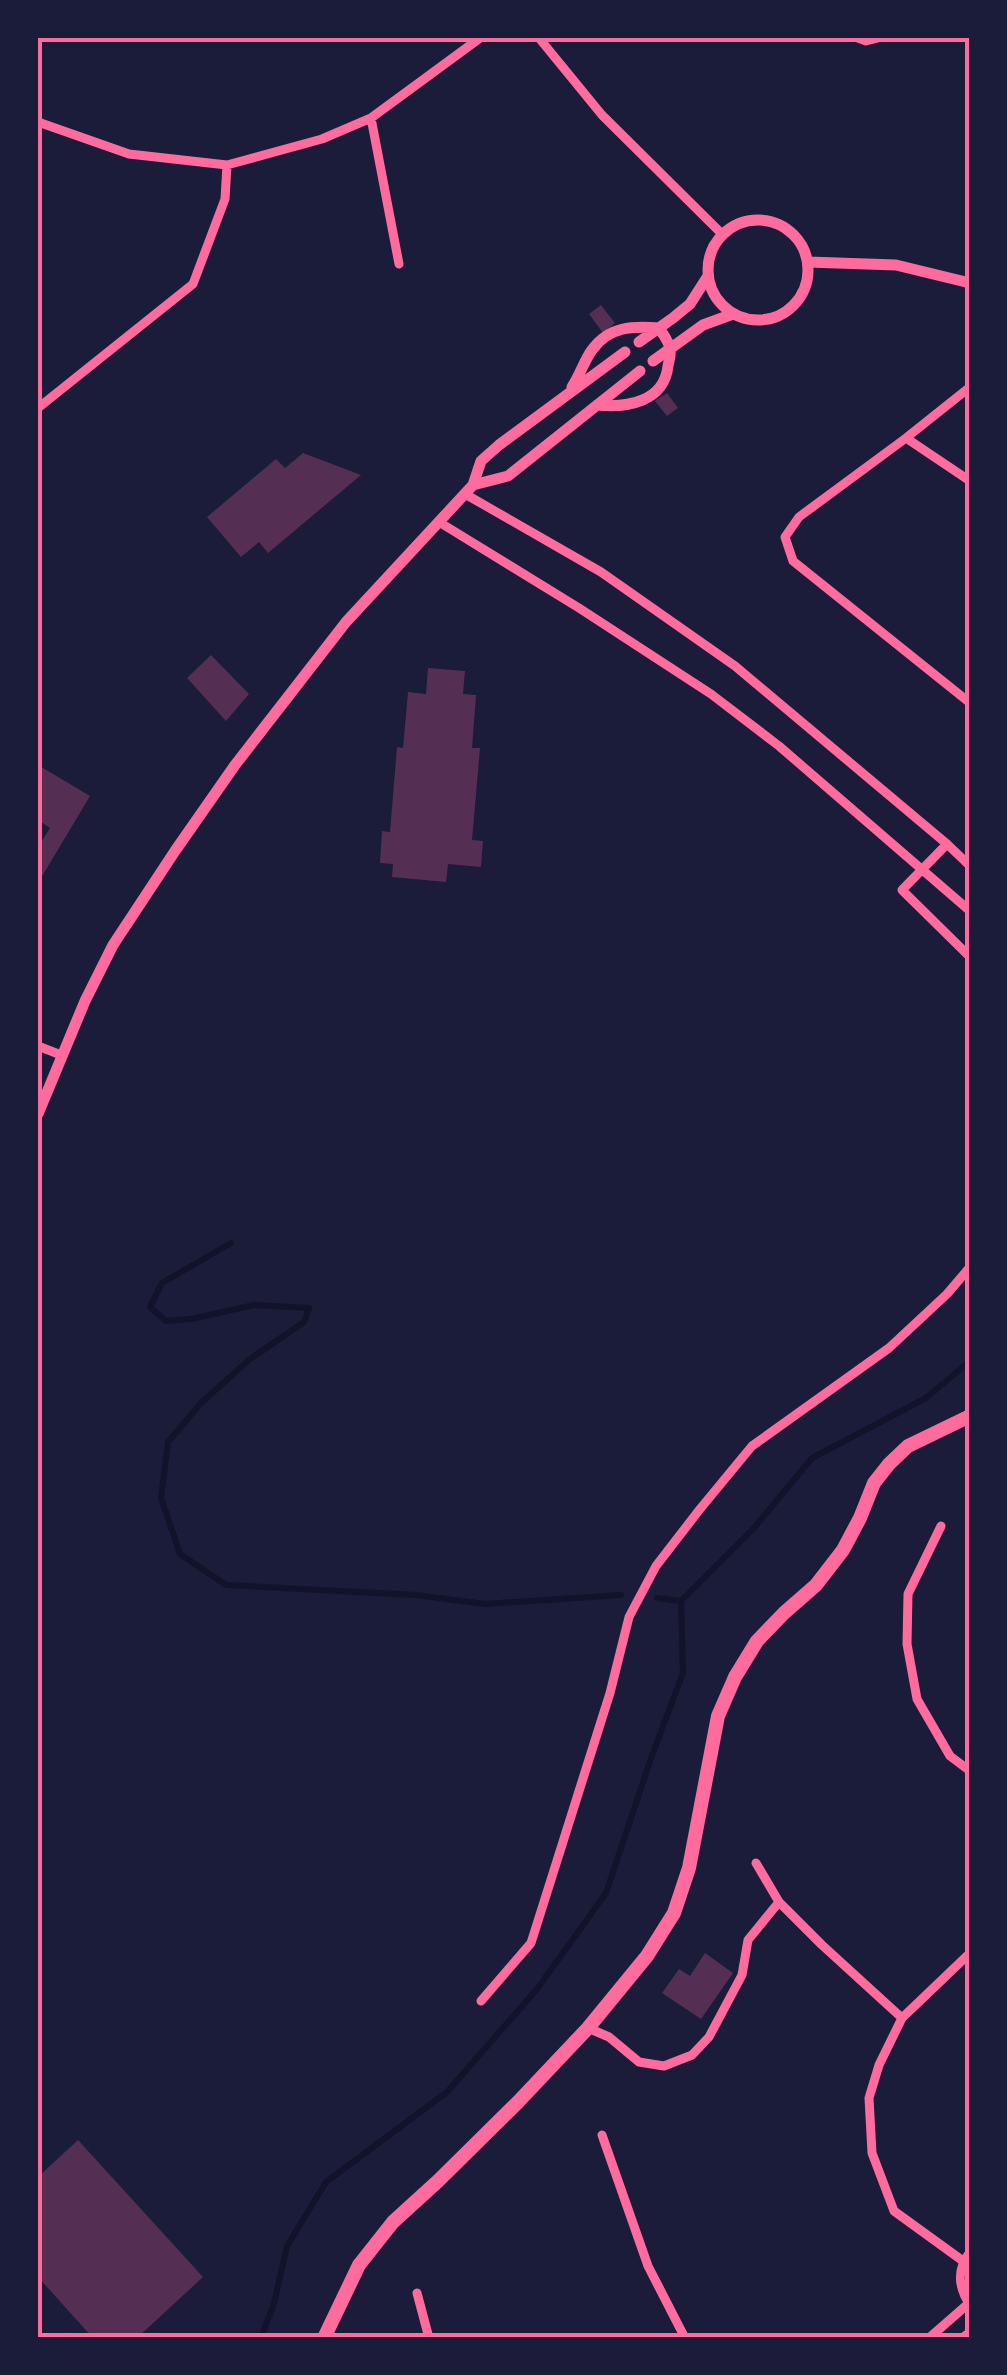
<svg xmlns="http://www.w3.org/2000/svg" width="1007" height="2375" viewBox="0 0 1007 2375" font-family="'Open Sans',sans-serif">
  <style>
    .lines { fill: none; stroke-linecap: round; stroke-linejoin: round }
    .stream { stroke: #12122b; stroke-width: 6 }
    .building { fill: #542f53 }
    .minor { stroke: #ff6b9d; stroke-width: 9 }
    .tertiary { stroke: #ff6b9d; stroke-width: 11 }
    .secondary { stroke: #ff6b9d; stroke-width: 14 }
    .neatline { fill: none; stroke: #ff6b9d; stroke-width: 4 }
  </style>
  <rect width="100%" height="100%" fill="#1b1b3a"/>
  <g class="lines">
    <!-- stream -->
    <path class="stream" d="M231 1243 162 1283 150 1307 166 1321 191 1319 254 1305 309 1308 304 1322 250 1359 201 1403 168 1442 161 1498 180 1554 226 1585 415 1595 485 1604 621 1595
      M657 1598 680 1601
      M261 2338 274 2303 287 2246 326 2182 447 2092 537 1989 606 1893 650 1761 683 1673 681 1601 753 1529 812 1458 926 1398 970 1361"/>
  </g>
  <!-- building -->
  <path class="building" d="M601 305 615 323 603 333 589 314Z
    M667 393 678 408 667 416 655 401Z
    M303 453 361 475 268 553 259 542 241 557 207 517 276 459 285 468Z
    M211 655 249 694 226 721 187 678Z
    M428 668 465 671 463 694 476 695 472 748H480L472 840 483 841 481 867 448 864 446 882 392 877 393 864 380 863 382 831 390 832 397 747 403 748 408 692 426 694Z
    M38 765 90 796 38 883V847L50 828 38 820Z
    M705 1953 733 1973 701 2019 662 1993 679 1969 690 1976Z
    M78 2140 203 2277 137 2338H93L38 2277V2177Z"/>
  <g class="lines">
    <!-- minor -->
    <path class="minor" d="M539 38 602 115 723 235
      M858 38 866 41 878 38
      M371 118 399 264
      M38 122 129 154 227 165 322 139 371 118 480 38
      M970 387 906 438 799 517 785 537 793 561 970 703
      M38 408 193 284 225 199 227 165
      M906 438 970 481
      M465 494 601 572 735 666 947 844 970 866
      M439 522 579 608 711 694 779 746 970 911
      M947 844 902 890 970 957
      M38 1046 61 1055
      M941 1526 908 1594 907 1644 917 1699 950 1756 970 1771
      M756 1863 779 1902 822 1945 902 2018
      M481 2001 531 1943 610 1693 629 1617 656 1566 700 1509 752 1446 889 1348 947 1294 970 1267
      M588 2028 609 2037 639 2062 664 2066 692 2055 709 2037 742 1975 748 1940 779 1902
      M602 2135 648 2266 685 2338
      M970 2252C956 2270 958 2287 970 2305
      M963 2261 894 2211 872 2153 869 2098 879 2065 902 2018 970 1953
      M417 2293 429 2338
      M929 2338 968 2304
      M962 2338 970 2332"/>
    <!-- tertiary -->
    <path class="tertiary" d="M708 270a50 50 0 1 1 100 0a50 50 0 1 1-100 0Z
      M808 262 896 265 970 283
      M639 342 673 318 690 304 708 276
      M653 361 703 325 733 314
      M572 387C580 375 585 359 592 350 609 326 633 326 659 328 663 334 670 343 670 350 671 355 669 361 668 366 664 402 627 408 597 405
      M473 485 508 476 640 371
      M38 1114 85 1001 113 945 175 851 235 765 346 622 473 485 481 461 499 445 625 352"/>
    <!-- secondary -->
    <path class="secondary" d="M324 2338 359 2265 393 2222 438 2181 518 2102 588 2028 647 1956 674 1913 689 1868 718 1716 735 1677 757 1641 784 1613 816 1585 843 1550 860 1518 874 1483 889 1464 908 1446 970 1416"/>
  </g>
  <!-- border -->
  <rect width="1007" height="2375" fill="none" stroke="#1b1b3a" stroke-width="80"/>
  <rect x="40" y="40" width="927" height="2295" class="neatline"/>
</svg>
